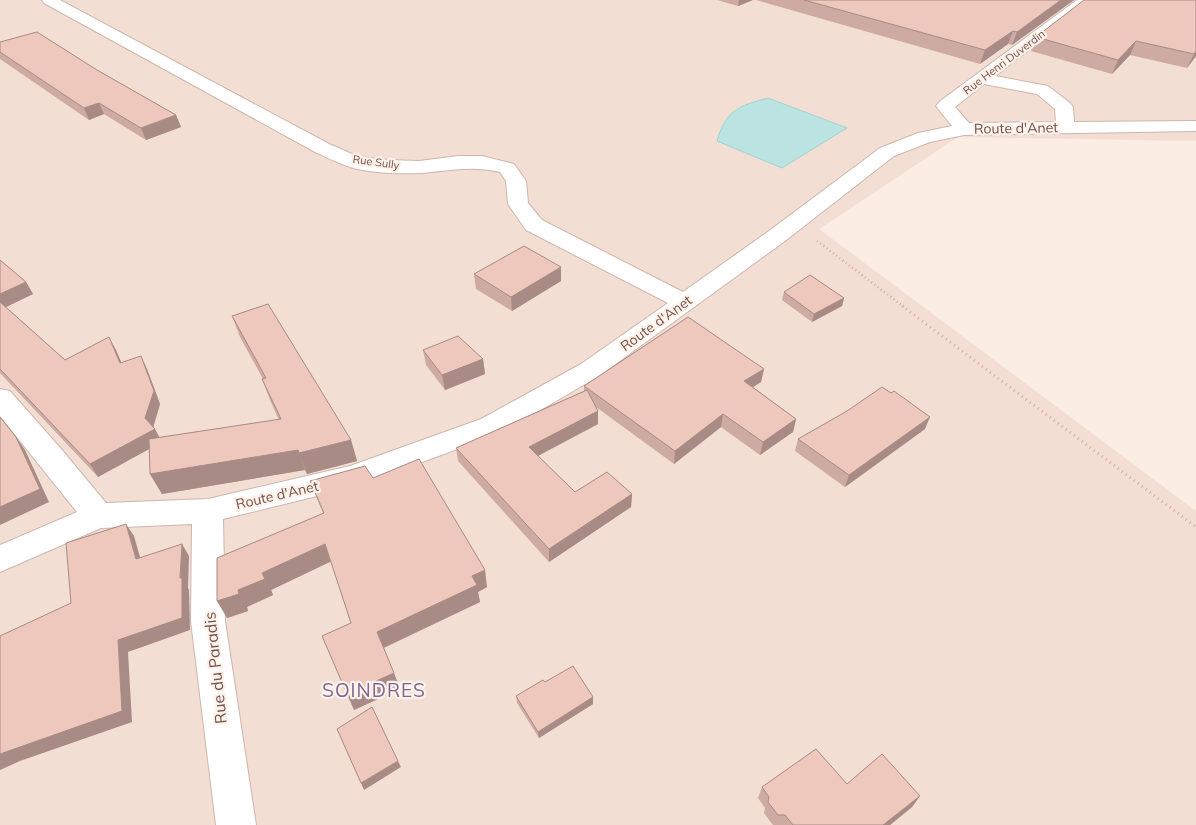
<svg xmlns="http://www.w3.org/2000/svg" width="1196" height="825" viewBox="0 0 1196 825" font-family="Mulish,sans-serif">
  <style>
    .residential { fill: #f2ded3 }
    .water { fill: #bae3e1; stroke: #a1d4d2 }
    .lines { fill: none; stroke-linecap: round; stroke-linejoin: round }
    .minor-casing { stroke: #cdb6ae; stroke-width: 2 }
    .path-far1 { stroke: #d3aba1; stroke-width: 2.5; stroke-dasharray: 1 3; stroke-linecap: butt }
    .path { stroke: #d3aba1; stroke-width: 3; stroke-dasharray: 1 4; stroke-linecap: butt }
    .minor { fill: #fff; fill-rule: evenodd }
    .wall { fill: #cdaba3 }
    .shaded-wall { fill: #a78b84 }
    .building { fill: #eec7bd; stroke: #a78b84 }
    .labels { text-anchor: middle; stroke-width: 4.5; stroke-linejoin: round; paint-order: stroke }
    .far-street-label { font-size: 11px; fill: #71524b; stroke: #fef2ea }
    .street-label { font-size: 14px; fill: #71524b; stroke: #fef2ea }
    .near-street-label { font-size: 16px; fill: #71524b; stroke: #fef2ea }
    .near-quarter-label { font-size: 19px; letter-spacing: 1px; fill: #7d6794; stroke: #fef2ea }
  </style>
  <rect width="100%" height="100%" fill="#fbede4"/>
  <!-- residential -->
  <path class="residential" d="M0 0H1196V141L958 137 819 229 1196 511V825H0Z"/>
  <!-- water -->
  <path class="water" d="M768 98 847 128 782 168 717 141C726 110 738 106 768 98Z"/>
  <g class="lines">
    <!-- minor casing -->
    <g class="minor-casing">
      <path id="minor" d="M42 0H60L329 144 359 157 388 160 419 161 459 156H482L514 164 526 181 528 203 542 220 683 292 769 231 880 148 918 133 952 126 936 106 939 102 1077 0H1093L995 76 1048 86 1070 103 1073 107 1074 122 1196 121V131L964 135 930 142 894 156 785 241 599 376 501 433 354 487 223 519 225 621 256 825H216L191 621 192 524 101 528 0 572V545L77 512 0 416V389L10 391 62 450 106 503 208 499 350 466 481 419 581 364 668 303 526 230 508 204 506 181 500 172C470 165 449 171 420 173 400 174 366 173 347 166 336 162 326 157 315 152L44 3ZM984 84 1037 94 1055 109 1056 122 969 123 955 107Z"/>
    </g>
    <!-- path-far1 -->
    <path class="path-far1" d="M817 241 904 307"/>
    <!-- path -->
    <path class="path" d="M902 306 1196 527"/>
    <!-- minor -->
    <use href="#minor" class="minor"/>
  </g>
  <!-- wall -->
  <path class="wall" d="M717 0H753L738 6Z
    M756 0H1074L1012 45 1008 44 980 64Z
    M1196 0V56L1187 68 1130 55 1112 74 1031 51 1036 37Z
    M0 42 97 70 176 115 181 127 146 140 104 114 89 120 0 59Z
    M0 260 26 282 33 294 6 307 65 360 116 350 121 362 147 369 160 404 153 428 159 438 279 420 270 400 262 379H263L240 337 232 316 351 440 357 461 307 474 305 470 162 494 150 474 149 449 98 477 0 373Z
    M474 274 561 281 512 311 476 289Z
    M784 292 844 298 842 306 812 322 782 300Z
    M423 350 483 359 485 374 445 390 426 365Z
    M764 369 761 382 753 387 796 419 793 432 760 455 721 427 674 464 596 407 598 411V424L538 456 575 492 632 494 631 507 549 562 458 461 456 448 584 391V386Z
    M891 393 925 429 845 487 795 451 798 439Z
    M373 478 487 587 478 592 480 602 384 648 400 689 354 710 351 623 331 561 271 590 273 595 247 607 248 611 227 618 323 513 310 481Z
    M516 696 593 697V704L539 738 517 703Z
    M847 784 920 796 912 807 890 825H773L764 813 765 808 758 798 762 787Z"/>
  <!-- shaded-wall -->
  <path class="shaded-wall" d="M739 0H753L738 6Z
    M1061 0H1074L1012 45 1017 32Z
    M1013 31 1008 44 980 64 985 50Z
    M1136 41 1130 55 1112 74 1118 60Z
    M1196 51V56L1187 68 1194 54Z
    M99 103 104 114 89 120 84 108Z
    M176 115 181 127 146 140 141 128Z
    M561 267V281L512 311 511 297Z
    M26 282 33 294 2 309 0 307V294Z
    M844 298 842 306 812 322 814 314Z
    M109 337 116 350 127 376 120 363Z
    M141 356 147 369 160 404 152 431 155 429 162 442 98 477 90 464 145 418Z
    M483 359 485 374 445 390 442 375Z
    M764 369 761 382 742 394 744 381Z
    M598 411V424L530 460 529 447Z
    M723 414 721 427 674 464 675 451Z
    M930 417 925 429 845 487 849 475Z
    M796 419 793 432 760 455 763 442Z
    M16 437 25 450 49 502 0 525V507Z
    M351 440 357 461 307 474 299 453Z
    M298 450 305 470 162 494 150 474Z
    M632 494 631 507 549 562V549Z
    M126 524 134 536 144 571 136 559Z
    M182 544 189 556 188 588 189 590 190 630 128 652 132 722 20 761 0 770V754L7 751 180 578Z
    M325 544 332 561 271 590 273 595 247 607 248 611 227 618 217 601 238 590 262 573Z
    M485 570 487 587 478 592 480 602 383 648 377 632 472 576Z
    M394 673 400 689 354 710 347 694Z
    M593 697V704L539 738 538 732Z
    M398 761 401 767 364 790 361 783Z
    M920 796 912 807 890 825H883Z"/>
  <!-- building -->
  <path class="building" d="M804 0H1061L1017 32 1013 31 985 50Z
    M1084 0H1196V51L1194 54 1136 41 1118 60 1036 37Z
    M37 32 97 70 176 115 141 128 99 103 84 108 0 52V42Z
    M524 246 561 267 511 297 474 274Z
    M0 260 26 282 0 294Z
    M810 275 844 298 814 314 784 292Z
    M0 302 65 360 109 337 120 363 141 356 154 391 145 418 155 429 90 464 0 369Z
    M268 304 351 440 299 453 298 450 150 474 149 439 281 419 262 379 266 378 232 316Z
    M688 317 764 369 744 381 796 419 763 442 723 414 675 451 584 386Z
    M458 336 483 359 442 375 423 350Z
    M882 387 891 393 894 391 930 417 849 475 798 439 847 411Z
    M587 390 598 411 529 447 575 492 607 472 632 494 549 549 456 448Z
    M0 417 16 437 40 489 0 507Z
    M419 459 485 570 472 576 477 585 377 632 394 673 347 694 322 636 351 623 325 544 262 573 265 579 238 590 239 594 217 601V558L324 513 310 481 365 466 373 478Z
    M126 524 136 559 182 544 180 578H182V618L118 640 122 711 0 754V636L71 603 66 543Z
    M573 666 593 697 538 732 516 696 543 680 545 682Z
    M372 707 398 761 361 783 337 729Z
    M816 749 847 784 882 754 920 796 883 825H793L785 815H778L768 802 769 797 762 787Z"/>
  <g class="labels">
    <!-- far-street labels -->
    <g class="far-street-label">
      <text transform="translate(1004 62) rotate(-37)" y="4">Rue Henri Duverdin</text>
      <text transform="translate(376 162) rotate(8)" y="4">Rue Sully</text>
    </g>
    <!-- street labels -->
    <g class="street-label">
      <text transform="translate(1016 128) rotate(-1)" y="5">Route d'Anet</text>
      <text transform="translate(656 323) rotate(-36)" y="5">Route d'Anet</text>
      <text transform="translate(277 495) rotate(-13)" y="5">Route d'Anet</text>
    </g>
    <!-- near-street labels -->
    <g class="near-street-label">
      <text transform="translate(215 668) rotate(-96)" y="6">Rue du Paradis</text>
    </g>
    <!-- near-quarter labels -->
    <g class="near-quarter-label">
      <text x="374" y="697">SOINDRES</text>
    </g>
  </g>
</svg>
